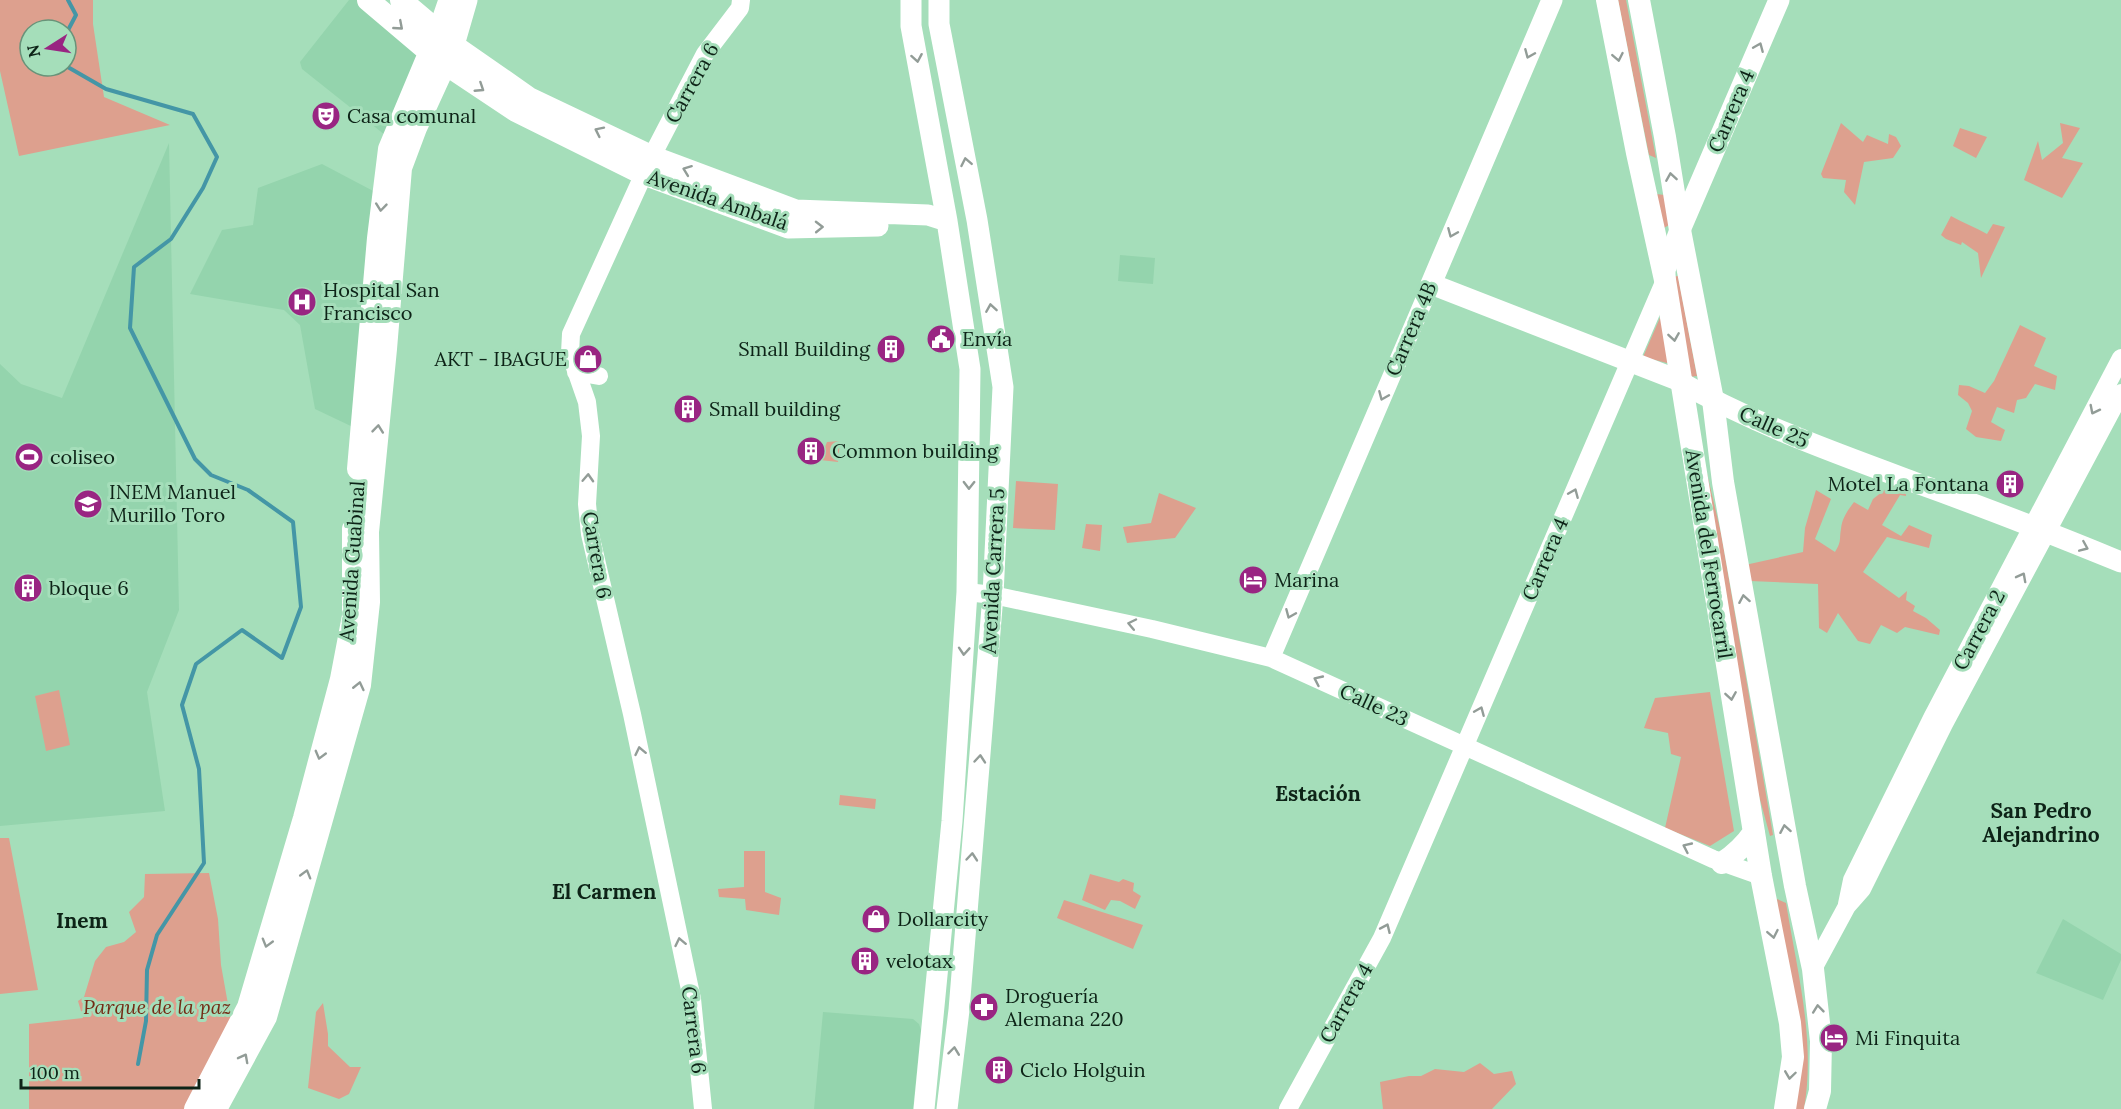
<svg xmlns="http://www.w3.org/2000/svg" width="2121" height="1109" viewBox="0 0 2121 1109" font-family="Lora,serif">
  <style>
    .built { fill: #94d4ad }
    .green { fill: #dda08e; fill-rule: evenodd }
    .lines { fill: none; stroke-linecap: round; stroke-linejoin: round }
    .stream { stroke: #4496a6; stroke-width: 4 }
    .tertiary { stroke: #fff; stroke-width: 18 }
    .secondary { stroke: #fff; stroke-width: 21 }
    .primary { stroke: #fff; stroke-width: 22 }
    .oneway { stroke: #929c97 }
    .labels { text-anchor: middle; stroke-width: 6; stroke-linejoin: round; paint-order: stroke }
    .street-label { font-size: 20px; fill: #0d2317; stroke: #a5deba }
    .poi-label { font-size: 20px; fill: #0d2317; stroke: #a5deba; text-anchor: start }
    .park-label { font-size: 20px; font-style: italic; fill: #742b15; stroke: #a5deba }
    .neighbourhood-label { font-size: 21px; font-weight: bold; fill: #0d2317; stroke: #a5deba }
  </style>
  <rect width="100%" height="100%" fill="#a5deba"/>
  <!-- built -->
  <path class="built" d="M349 0H364L423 54 385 135 302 69 300 62Z
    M169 143 179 610 147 692 165 811 0 826V364L21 384 62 398Z
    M322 164 377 193 355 428 315 409 300 325 284 310 190 294 222 230 253 225 258 188Z
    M1120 255 1155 258 1153 284 1118 281Z
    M2063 919 2121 954V960L2103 1000 2036 973Z
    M823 1012 913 1019 919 1024 921 1030 913 1109H814Z"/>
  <!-- green -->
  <path class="green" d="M0 0H93V24L104 97 170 125 19 156 0 71ZM30 30H66V66H30Z
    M1618 0H1626L1656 158 1649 155Z
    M1841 123 1863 142 1867 135 1888 144 1889 134 1896 137 1901 146 1893 158 1864 162 1855 205 1844 192 1846 180 1823 178 1821 174Z
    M2060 123 2080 128 2062 158 2083 163 2062 198 2024 180 2038 141 2042 160 2063 143Z
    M1960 128 1987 137 1976 158 1953 146Z
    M1656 194 1665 195 1669 225 1664 228Z
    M1951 216C1963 223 1975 227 1987 234L1993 224 2005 227 1981 278 1978 253 1962 242 1961 245 1946 239 1941 235Z
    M1678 276 1697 376 1689 377 1671 277Z
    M1665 306 1671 364 1643 357Z
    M2020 325 2046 338 2034 366 2057 376 2055 390 2035 384 2026 398 2017 400 2014 413 1997 407 1991 422 2005 430 2001 441 1976 437 1966 429 1972 411 1968 403 1958 395 1959 385 1969 386 1985 393 1994 381Z
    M840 441 838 462 820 460 827 442Z
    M1701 448 1721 533 1773 835 1770 836 1756 785Z
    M1886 478 1905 484 1906 496 1900 495 1882 525 1901 536 1909 525 1932 535 1929 548 1887 537 1863 572 1899 598 1907 591 1906 600 1915 606 1913 611 1926 618 1940 630 1939 635 1905 627 1897 633 1881 625 1870 644 1858 641 1838 613 1827 633 1819 628 1818 584 1750 581 1745 565 1803 552 1805 528 1816 490 1831 499 1815 539 1835 552C1842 541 1839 540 1841 529 1842 518 1848 510 1854 502L1868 510 1873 499 1887 488Z
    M1016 481 1058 484 1055 530 1013 528Z
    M1159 493 1196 508 1175 538 1127 543 1123 527 1151 523Z
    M1086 524 1102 525 1100 551 1082 548Z
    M59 690 70 745 46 751 35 696Z
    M1710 692 1734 831 1710 846 1665 828 1681 757 1671 754 1668 733 1644 728 1655 698Z
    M840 795 876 799 875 809 839 805Z
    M0 838H9L38 990 0 994Z
    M744 851H765V892L781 898 779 915 746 910 745 899 719 897 718 889 744 887Z
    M209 873 218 919 221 965 231 1021 184 1109H29V1024L83 1018 78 1001 84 997 95 961 106 947 124 942 136 932 129 912 144 897 145 874Z
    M1090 874 1119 882 1123 879 1134 883 1133 891 1141 896 1135 909 1120 901 1111 900 1105 910 1082 900Z
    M1777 899 1786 903C1797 971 1816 1040 1804 1109H1795Z
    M1064 900 1143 925 1133 949 1057 918Z
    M323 1003 328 1034V1046L350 1067H361L349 1094 339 1099 308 1088 316 1012Z
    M1480 1063 1494 1074 1512 1071 1516 1084 1492 1109H1383L1380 1082 1409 1076H1421L1435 1069 1464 1072Z"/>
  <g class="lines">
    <!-- stream -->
    <path class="stream" d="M66 34 76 15 68 0
      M66 66 106 89 193 114 217 157 203 188 171 239 134 267 130 328 195 459 211 475 248 490 293 522 301 607 282 658 242 630 196 664 182 705 199 769 204 863 157 935 147 970 146 1021 138 1064"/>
    <!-- tertiary -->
    <path class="tertiary" d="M576 372 599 376
      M967 592 993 595 1152 629 1271 658 1713 859 1761 876
      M1271 658 1431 284
      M1847 904 1852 880 1932 718 2121 358
      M1813 969 1847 906 1862 889 1944 724 2121 393
      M703 1109 692 999 632 714 590 534 587 504 591 436 587 402 570 353 571 334 652 156 705 54 740 8 741 0
      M1288 1109 1382 938 1665 280"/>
    <!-- secondary -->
    <path class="secondary" d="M467 0 454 45 530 98 652 156 796 210 928 215 947 221
      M911 0V26L947 221 970 369 967 592 952 821 924 1109
      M939 0V24L977 220 1003 387 993 595 959 1010 947 1109
      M1552 0 1431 284 1675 379C1753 424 1838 454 1922 485 1989 509 2055 535 2121 562
      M438 32 449 0
      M446 65 515 111 644 175 788 228 878 226
      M1665 280V270L1680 230 1779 0"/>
    <!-- primary -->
    <path class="primary" d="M368 0 440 61
      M1607 0 1637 153 1665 280 1761 876 1790 1023 1793 1057 1785 1109
      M1639 0 1665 137 1680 230 1713 400 1723 482 1795 886 1813 969 1821 1041 1820 1091 1815 1109
      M358 469 378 238 389 149 438 32
      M1722 863C1736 854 1745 845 1754 832
      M195 1109 248 1007 304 818 341 679 353 616V529
      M216 1109 266 1017 360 685 369 602 368 532 386 349 401 168 416 128 454 45 401 0"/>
  </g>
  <!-- one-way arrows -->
  <defs><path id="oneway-chevron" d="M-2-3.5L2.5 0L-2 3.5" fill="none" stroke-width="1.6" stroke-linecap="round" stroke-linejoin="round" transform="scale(1.5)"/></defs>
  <g class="oneway">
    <use href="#oneway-chevron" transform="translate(399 26) rotate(41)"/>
    <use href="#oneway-chevron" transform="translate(1759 47) rotate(-67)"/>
    <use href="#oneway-chevron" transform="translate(1529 54) rotate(113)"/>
    <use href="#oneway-chevron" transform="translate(1618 57) rotate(79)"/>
    <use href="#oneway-chevron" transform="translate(917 58) rotate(80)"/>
    <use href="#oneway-chevron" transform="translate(480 88) rotate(33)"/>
    <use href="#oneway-chevron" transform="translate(599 131) rotate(-154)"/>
    <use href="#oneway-chevron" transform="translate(966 162) rotate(-101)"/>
    <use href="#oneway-chevron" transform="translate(687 170) rotate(-159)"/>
    <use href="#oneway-chevron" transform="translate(1671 177) rotate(-99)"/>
    <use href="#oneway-chevron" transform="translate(381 207) rotate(96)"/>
    <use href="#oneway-chevron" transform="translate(819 227) rotate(-1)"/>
    <use href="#oneway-chevron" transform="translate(1452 233) rotate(113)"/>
    <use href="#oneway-chevron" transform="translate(991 308) rotate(-99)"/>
    <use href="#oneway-chevron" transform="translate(1674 337) rotate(81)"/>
    <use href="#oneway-chevron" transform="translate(1383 396) rotate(113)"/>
    <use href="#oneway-chevron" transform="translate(2094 410) rotate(117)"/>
    <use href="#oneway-chevron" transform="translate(378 429) rotate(-84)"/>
    <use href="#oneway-chevron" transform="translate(588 478) rotate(-87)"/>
    <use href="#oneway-chevron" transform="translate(969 485) rotate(91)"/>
    <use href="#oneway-chevron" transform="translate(1574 493) rotate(-67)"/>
    <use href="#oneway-chevron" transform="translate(2084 547) rotate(23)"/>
    <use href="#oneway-chevron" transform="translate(2022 577) rotate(-62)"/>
    <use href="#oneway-chevron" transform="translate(1744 599) rotate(-100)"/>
    <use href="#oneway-chevron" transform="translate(1290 614) rotate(113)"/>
    <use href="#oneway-chevron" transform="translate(1132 624) rotate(-168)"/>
    <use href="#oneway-chevron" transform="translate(964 651) rotate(94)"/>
    <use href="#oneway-chevron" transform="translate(1318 680) rotate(-155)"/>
    <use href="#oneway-chevron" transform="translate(359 686) rotate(-77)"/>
    <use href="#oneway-chevron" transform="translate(1731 696) rotate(81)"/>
    <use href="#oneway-chevron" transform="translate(1480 711) rotate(-67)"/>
    <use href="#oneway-chevron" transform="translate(640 751) rotate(-102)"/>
    <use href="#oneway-chevron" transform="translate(320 755) rotate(105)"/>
    <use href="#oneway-chevron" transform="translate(980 759) rotate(-85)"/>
    <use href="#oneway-chevron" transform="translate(1785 829) rotate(-100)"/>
    <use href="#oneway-chevron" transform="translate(1687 847) rotate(-155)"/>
    <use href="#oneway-chevron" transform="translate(972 857) rotate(-85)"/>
    <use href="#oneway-chevron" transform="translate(306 874) rotate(-74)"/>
    <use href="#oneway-chevron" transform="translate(1386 928) rotate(-66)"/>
    <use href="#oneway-chevron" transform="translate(1773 934) rotate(79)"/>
    <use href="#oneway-chevron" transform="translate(680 942) rotate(-102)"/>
    <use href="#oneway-chevron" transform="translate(267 943) rotate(106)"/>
    <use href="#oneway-chevron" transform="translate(1818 1009) rotate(-96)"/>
    <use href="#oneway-chevron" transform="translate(954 1051) rotate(-83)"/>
    <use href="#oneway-chevron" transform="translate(244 1058) rotate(-62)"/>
    <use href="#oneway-chevron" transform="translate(1790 1075) rotate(98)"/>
  </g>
  <!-- icons -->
  <defs>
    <g id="theatre-disc" transform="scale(1.5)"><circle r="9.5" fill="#992582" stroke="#a5deba"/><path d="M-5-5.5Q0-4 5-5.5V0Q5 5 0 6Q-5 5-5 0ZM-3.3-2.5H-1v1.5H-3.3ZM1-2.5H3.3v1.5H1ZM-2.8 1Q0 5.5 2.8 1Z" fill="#fff"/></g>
    <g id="hospital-disc" transform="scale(1.5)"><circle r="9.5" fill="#992582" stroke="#a5deba"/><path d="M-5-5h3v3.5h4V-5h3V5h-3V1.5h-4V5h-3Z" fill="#fff"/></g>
    <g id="civic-disc" transform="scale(1.5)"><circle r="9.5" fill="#992582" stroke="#a5deba"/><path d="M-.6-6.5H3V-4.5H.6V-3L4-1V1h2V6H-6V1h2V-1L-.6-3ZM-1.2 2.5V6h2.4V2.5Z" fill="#fff"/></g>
    <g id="building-disc" transform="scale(1.5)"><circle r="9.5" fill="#992582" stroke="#a5deba"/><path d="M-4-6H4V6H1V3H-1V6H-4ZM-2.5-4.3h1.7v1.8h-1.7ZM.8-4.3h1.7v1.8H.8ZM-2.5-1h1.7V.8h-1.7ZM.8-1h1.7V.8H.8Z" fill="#fff"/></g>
    <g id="shop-disc" transform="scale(1.5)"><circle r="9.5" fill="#992582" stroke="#a5deba"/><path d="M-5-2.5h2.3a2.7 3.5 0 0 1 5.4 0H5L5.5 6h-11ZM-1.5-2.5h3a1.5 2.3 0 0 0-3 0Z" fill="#fff"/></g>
    <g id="stadium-disc" transform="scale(1.5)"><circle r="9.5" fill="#992582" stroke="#a5deba"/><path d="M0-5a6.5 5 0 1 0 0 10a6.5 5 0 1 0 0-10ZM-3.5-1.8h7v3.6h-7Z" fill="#fff"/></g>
    <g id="school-disc" transform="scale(1.5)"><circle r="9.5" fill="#992582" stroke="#a5deba"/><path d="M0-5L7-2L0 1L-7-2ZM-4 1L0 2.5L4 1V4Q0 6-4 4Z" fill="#fff"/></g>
    <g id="hotel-disc" transform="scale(1.5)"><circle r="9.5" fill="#992582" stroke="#a5deba"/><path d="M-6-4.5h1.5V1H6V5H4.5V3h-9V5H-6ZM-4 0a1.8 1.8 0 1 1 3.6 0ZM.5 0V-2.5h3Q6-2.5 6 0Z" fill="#fff"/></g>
    <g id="pharmacy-disc" transform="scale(1.5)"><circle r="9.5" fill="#992582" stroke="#a5deba"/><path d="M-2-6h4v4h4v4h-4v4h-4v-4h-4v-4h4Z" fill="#fff"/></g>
  </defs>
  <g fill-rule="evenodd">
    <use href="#theatre-disc" x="326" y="116"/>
    <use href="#hospital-disc" x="302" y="302"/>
    <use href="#civic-disc" x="941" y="339"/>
    <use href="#building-disc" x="891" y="349"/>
    <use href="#shop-disc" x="588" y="359"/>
    <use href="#building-disc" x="688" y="409"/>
    <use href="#building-disc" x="811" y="451"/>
    <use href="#stadium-disc" x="29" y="457"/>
    <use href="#building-disc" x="2010" y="484"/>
    <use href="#school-disc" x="88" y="504"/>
    <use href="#hotel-disc" x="1253" y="580"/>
    <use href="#building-disc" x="28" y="588"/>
    <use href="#shop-disc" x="876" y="919"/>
    <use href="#building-disc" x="865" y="961"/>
    <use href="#pharmacy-disc" x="984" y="1007"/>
    <use href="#hotel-disc" x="1834" y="1038"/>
    <use href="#building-disc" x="999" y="1070"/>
  </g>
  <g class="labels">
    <!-- street labels -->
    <g class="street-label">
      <text transform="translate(692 83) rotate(-61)" y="7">Carrera 6</text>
      <text transform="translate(1731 111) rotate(-67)" y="7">Carrera 4</text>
      <text transform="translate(718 200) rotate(19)" y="7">Avenida Ambalá</text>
      <text transform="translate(1411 329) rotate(-67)" y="7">Carrera 4B</text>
      <text transform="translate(1774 427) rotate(24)" y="7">Calle 25</text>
      <text transform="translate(1709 554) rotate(81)" y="7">Avenida del Ferrocarril</text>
      <text transform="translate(597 555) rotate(80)" y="7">Carrera 6</text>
      <text transform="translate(1545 559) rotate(-67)" y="7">Carrera 4</text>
      <text transform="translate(352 561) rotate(-86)" y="7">Avenida Guabinal</text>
      <text transform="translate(993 571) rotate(-87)" y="7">Avenida Carrera 5</text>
      <text transform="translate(1979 630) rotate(-62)" y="7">Carrera 2</text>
      <text transform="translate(1374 705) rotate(25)" y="7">Calle 23</text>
      <text transform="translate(1346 1003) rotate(-61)" y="7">Carrera 4</text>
      <text transform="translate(694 1030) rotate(83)" y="7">Carrera 6</text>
    </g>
    <!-- poi labels -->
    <g class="poi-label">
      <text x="347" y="123">Casa comunal</text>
      <text x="323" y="297">Hospital San<tspan x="323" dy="23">Francisco</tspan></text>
      <text x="962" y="346">Envía</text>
      <text x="870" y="356" text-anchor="end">Small Building</text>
      <text x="567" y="366" text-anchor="end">AKT - IBAGUE</text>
      <text x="709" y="416">Small building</text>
      <text x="832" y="458">Common building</text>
      <text x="50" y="464">coliseo</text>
      <text x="1989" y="491" text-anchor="end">Motel La Fontana</text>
      <text x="109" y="499">INEM Manuel<tspan x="109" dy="23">Murillo Toro</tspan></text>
      <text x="1274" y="587">Marina</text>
      <text x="49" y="595">bloque 6</text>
      <text x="897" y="926">Dollarcity</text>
      <text x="886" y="968">velotax</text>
      <text x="1005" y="1003">Droguería<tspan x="1005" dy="23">Alemana 220</tspan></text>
      <text x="1855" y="1045">Mi Finquita</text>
      <text x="1020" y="1077">Ciclo Holguin</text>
    </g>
    <!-- park labels -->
    <g class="park-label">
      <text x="157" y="1014">Parque de la paz</text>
    </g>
    <!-- neighbourhood labels -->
    <g class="neighbourhood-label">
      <text x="1318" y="801">Estación</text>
      <text x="2041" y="818">San Pedro<tspan x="2041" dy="24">Alejandrino</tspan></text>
      <text x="604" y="899">El Carmen</text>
      <text x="82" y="928">Inem</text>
    </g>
  </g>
  <!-- north arrow -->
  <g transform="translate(48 48) rotate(258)"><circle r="28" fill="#a5deba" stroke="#689379" stroke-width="1.5"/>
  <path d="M0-4.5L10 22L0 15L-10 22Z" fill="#992582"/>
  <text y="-9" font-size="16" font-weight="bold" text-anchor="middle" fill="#0d2317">N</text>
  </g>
  <!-- scale -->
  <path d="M21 1079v9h178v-9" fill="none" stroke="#0d2317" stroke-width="3"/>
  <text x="30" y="1079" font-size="18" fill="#0d2317" stroke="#a5deba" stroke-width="4.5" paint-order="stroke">100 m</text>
</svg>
